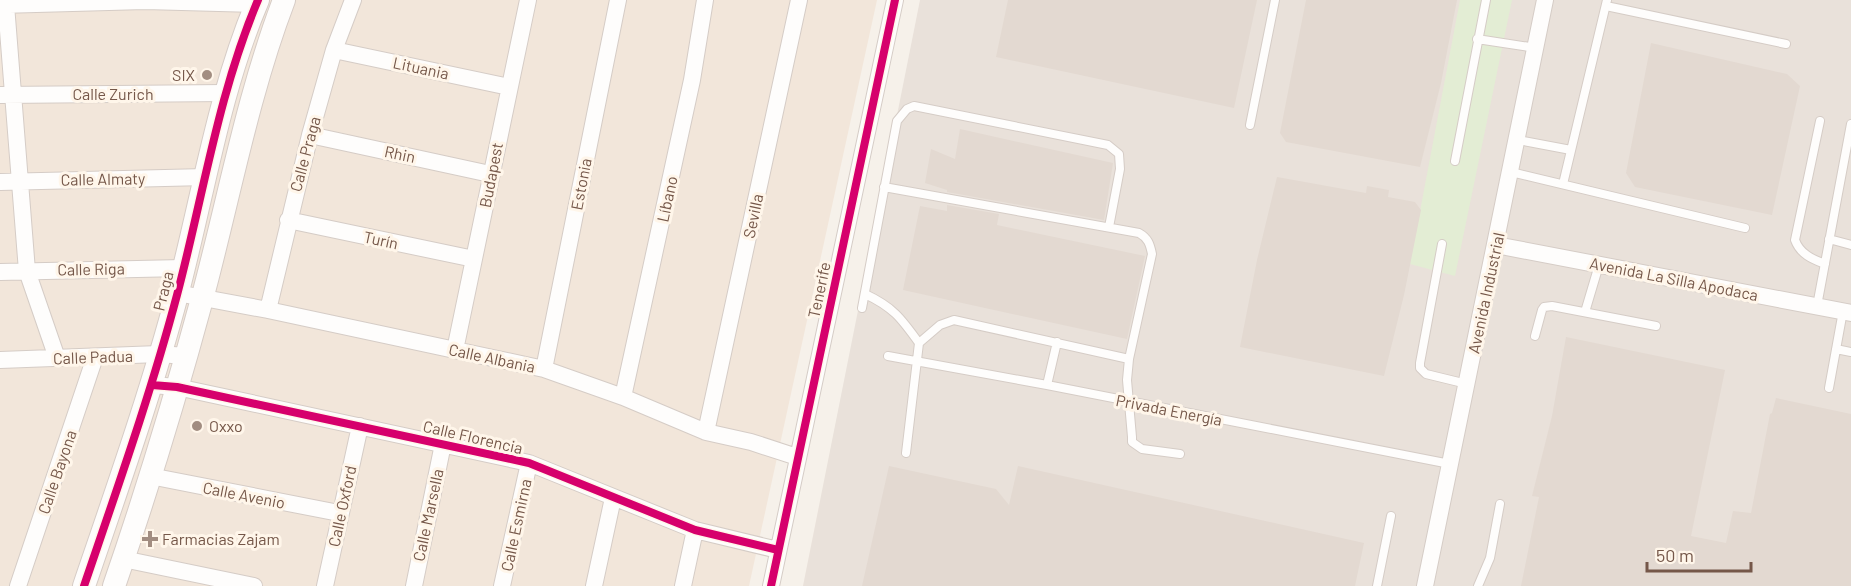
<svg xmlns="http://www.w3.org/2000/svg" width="1851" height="586" viewBox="0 0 1851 586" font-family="Barlow,sans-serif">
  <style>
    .residential { fill: #f2e6da }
    .industrial { fill: #e9e1da }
    .green { fill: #e3edd4 }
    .building { fill: #e3d9d1 }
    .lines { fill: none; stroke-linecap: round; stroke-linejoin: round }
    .lane-casing { stroke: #d5ccc6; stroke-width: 10 }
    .street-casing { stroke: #d5ccc6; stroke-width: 18 }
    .secondary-casing { stroke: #d6ccc6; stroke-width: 24 }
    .lane { stroke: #fefdfc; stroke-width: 8 }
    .street { stroke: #fefdfc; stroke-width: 16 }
    .secondary { stroke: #fefdfc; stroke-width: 22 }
    .cycleway-casing { stroke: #fff6ea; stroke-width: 11 }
    .cycleway { stroke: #d6006c; stroke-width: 8 }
    .poi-dot { fill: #a28d81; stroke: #fff6ea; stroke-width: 2 }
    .labels { text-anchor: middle; stroke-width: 6; stroke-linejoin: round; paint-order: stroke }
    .street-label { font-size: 16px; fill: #755749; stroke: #fff6ea }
    .poi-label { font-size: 16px; fill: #755749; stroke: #fff6ea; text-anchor: start }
  </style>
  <rect width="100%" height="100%" fill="#f6f1ea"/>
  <!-- residential -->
  <path class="residential" d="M0 0H877L749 586H0Z"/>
  <!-- industrial -->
  <path class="industrial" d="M920 0H1851V586H803Z"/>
  <!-- green -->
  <path class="green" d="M1460 0H1512L1455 276 1410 264Z"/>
  <!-- building -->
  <path class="building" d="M1008 0H1257L1234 108 996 57Z
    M1306 0H1457L1441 83 1420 167 1286 142 1280 133Z
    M1651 43 1787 74 1800 86 1772 215 1635 187 1626 173Z
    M960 129 1113 163 1104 220 947 192V190L925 183 931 149 955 159Z
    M1277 177 1366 193 1367 186 1389 190 1388 197 1415 202 1421 210 1404 295 1384 376 1240 347 1257 260Z
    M947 205 999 214 997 225 1145 256 1127 339 903 290 920 206 947 211Z
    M1566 337 1725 370 1691 536 1726 543 1733 511 1751 513 1770 414 1772 413 1776 398 1851 414V586H1521L1539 497 1532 496 1552 416Z
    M889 466 996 489 1009 505 1018 466 1364 543 1355 586H862Z"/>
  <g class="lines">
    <!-- lane casing -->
    <g class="lane-casing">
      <path id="lane" d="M1606 6 1786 44
        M1477 39 1536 48
        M1820 121 1795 240C1800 254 1812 259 1825 264
        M1250 125 1275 0
        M1518 140 1571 150
        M1455 161 1486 0
        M1511 172 1745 228
        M1563 184 1607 0
        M884 187 1139 233C1148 238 1150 244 1152 254L1129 359 1127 380 1132 437V442L1142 449 1180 454
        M1829 239 1851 245
        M1442 244 1420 363V368L1426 374 1467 384
        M865 294C893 307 901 318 919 343
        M1817 306 1851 124
        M862 308 897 121 907 109 914 106 1108 145 1119 154 1120 169 1109 227
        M1585 312 1599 265
        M1535 336 1542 310 1544 307 1552 306 1656 326
        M1836 349 1851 352
        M888 356 1047 385 1450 464
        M1047 385 1057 342
        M1829 388 1843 311
        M906 453 919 343 940 325 954 320 1129 359
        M1377 586 1391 516
        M1478 586 1490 558 1500 504"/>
    </g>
    <!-- street casing -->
    <g class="street-casing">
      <path id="street" d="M0 5 145 1 256 4
        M6 5 27 271 57 358
        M334 50 509 87
        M0 95 226 93
        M310 135 490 174
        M0 182 206 177
        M288 220 474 259
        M1496 245 1851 313
        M0 272 183 268
        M177 293 268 310 544 369 623 397 706 432 751 442 797 457
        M268 310 310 135 334 50 353 0
        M455 350 528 0
        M0 360 159 354 186 356
        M544 369 618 0
        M152 385 177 387 529 463 695 530 778 550
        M623 397 692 80 705 0
        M706 432 799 0
        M150 476 339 513
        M123 559 254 586
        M18 586 95 357
        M325 586 360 426
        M414 586 443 444
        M502 586 529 463
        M594 586 613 498
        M683 586 695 530
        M771 586 895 0
        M1425 586 1545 0"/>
    </g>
    <!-- secondary casing -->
    <g class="secondary-casing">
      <path id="secondary" d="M84 586C117 489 151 393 177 295 203 197 218 94 258 0
        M114 586C147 491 176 395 202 299 229 199 247 97 284 0"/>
    </g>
    <!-- lane -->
    <use href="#lane" class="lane"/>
    <!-- street -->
    <use href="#street" class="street"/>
    <!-- secondary -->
    <use href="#secondary" class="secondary"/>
    <!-- cycleway casing -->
    <g class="cycleway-casing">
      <path id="cycleway" d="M152 385 177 387 529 463 695 530 778 550
        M84 586C117 489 151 393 177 295 203 197 218 94 258 0
        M771 586 895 0"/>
    </g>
    <!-- cycleway -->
    <use href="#cycleway" class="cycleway"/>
  </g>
  <!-- markers -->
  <g class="poi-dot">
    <circle cx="207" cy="75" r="6"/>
    <circle cx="197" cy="426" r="6"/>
    <path d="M147 530h6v6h6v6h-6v6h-6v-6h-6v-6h6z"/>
  </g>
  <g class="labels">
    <!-- street labels -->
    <g class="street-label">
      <text transform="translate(421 68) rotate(12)" y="6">Lituania</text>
      <text x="113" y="100">Calle Zurich</text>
      <text transform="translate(305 154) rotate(-75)" y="6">Calle Praga</text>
      <text transform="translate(400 154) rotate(12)" y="6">Rhin</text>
      <text transform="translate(491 175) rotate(-79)" y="6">Budapest</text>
      <text transform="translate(103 179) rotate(-1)" y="6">Calle Almaty</text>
      <text transform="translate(581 184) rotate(-79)" y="6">Estonia</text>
      <text transform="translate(667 199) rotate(-78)" y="6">Líbano</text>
      <text transform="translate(753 216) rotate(-78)" y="6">Sevilla</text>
      <text transform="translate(381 240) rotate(12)" y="6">Turín</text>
      <text transform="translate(91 269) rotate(-1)" y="6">Calle Riga</text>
      <text transform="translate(1674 279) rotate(11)" y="6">Avenida La Silla Apodaca</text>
      <text transform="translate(819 290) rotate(-78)" y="6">Tenerife</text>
      <text transform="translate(163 291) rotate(-76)" y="6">Praga</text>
      <text transform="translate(1486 293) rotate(-78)" y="6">Avenida Industrial</text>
      <text transform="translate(93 357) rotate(-2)" y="6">Calle Padua</text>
      <text transform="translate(492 358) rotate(12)" y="6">Calle Albania</text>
      <text transform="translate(1169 410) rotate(11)" y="6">Privada Energía</text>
      <text transform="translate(473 437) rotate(13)" y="6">Calle Florencia</text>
      <text transform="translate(57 472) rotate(-71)" y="6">Calle Bayona</text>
      <text transform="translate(244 495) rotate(11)" y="6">Calle Avenio</text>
      <text transform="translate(342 506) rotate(-78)" y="6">Calle Oxford</text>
      <text transform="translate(428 515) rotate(-78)" y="6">Calle Marsella</text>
      <text transform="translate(516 525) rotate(-78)" y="6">Calle Esmirna</text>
    </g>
    <!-- poi labels -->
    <g class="poi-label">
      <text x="195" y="81" text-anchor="end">SIX</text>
      <text x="209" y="432">Oxxo</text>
      <text x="162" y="545">Farmacias Zajam</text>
    </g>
  </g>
  <!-- scale -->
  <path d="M1647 562v9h104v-9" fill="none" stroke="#755749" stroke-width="3"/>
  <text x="1656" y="562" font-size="18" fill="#755749" stroke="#fff6ea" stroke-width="4.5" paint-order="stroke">50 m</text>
</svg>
